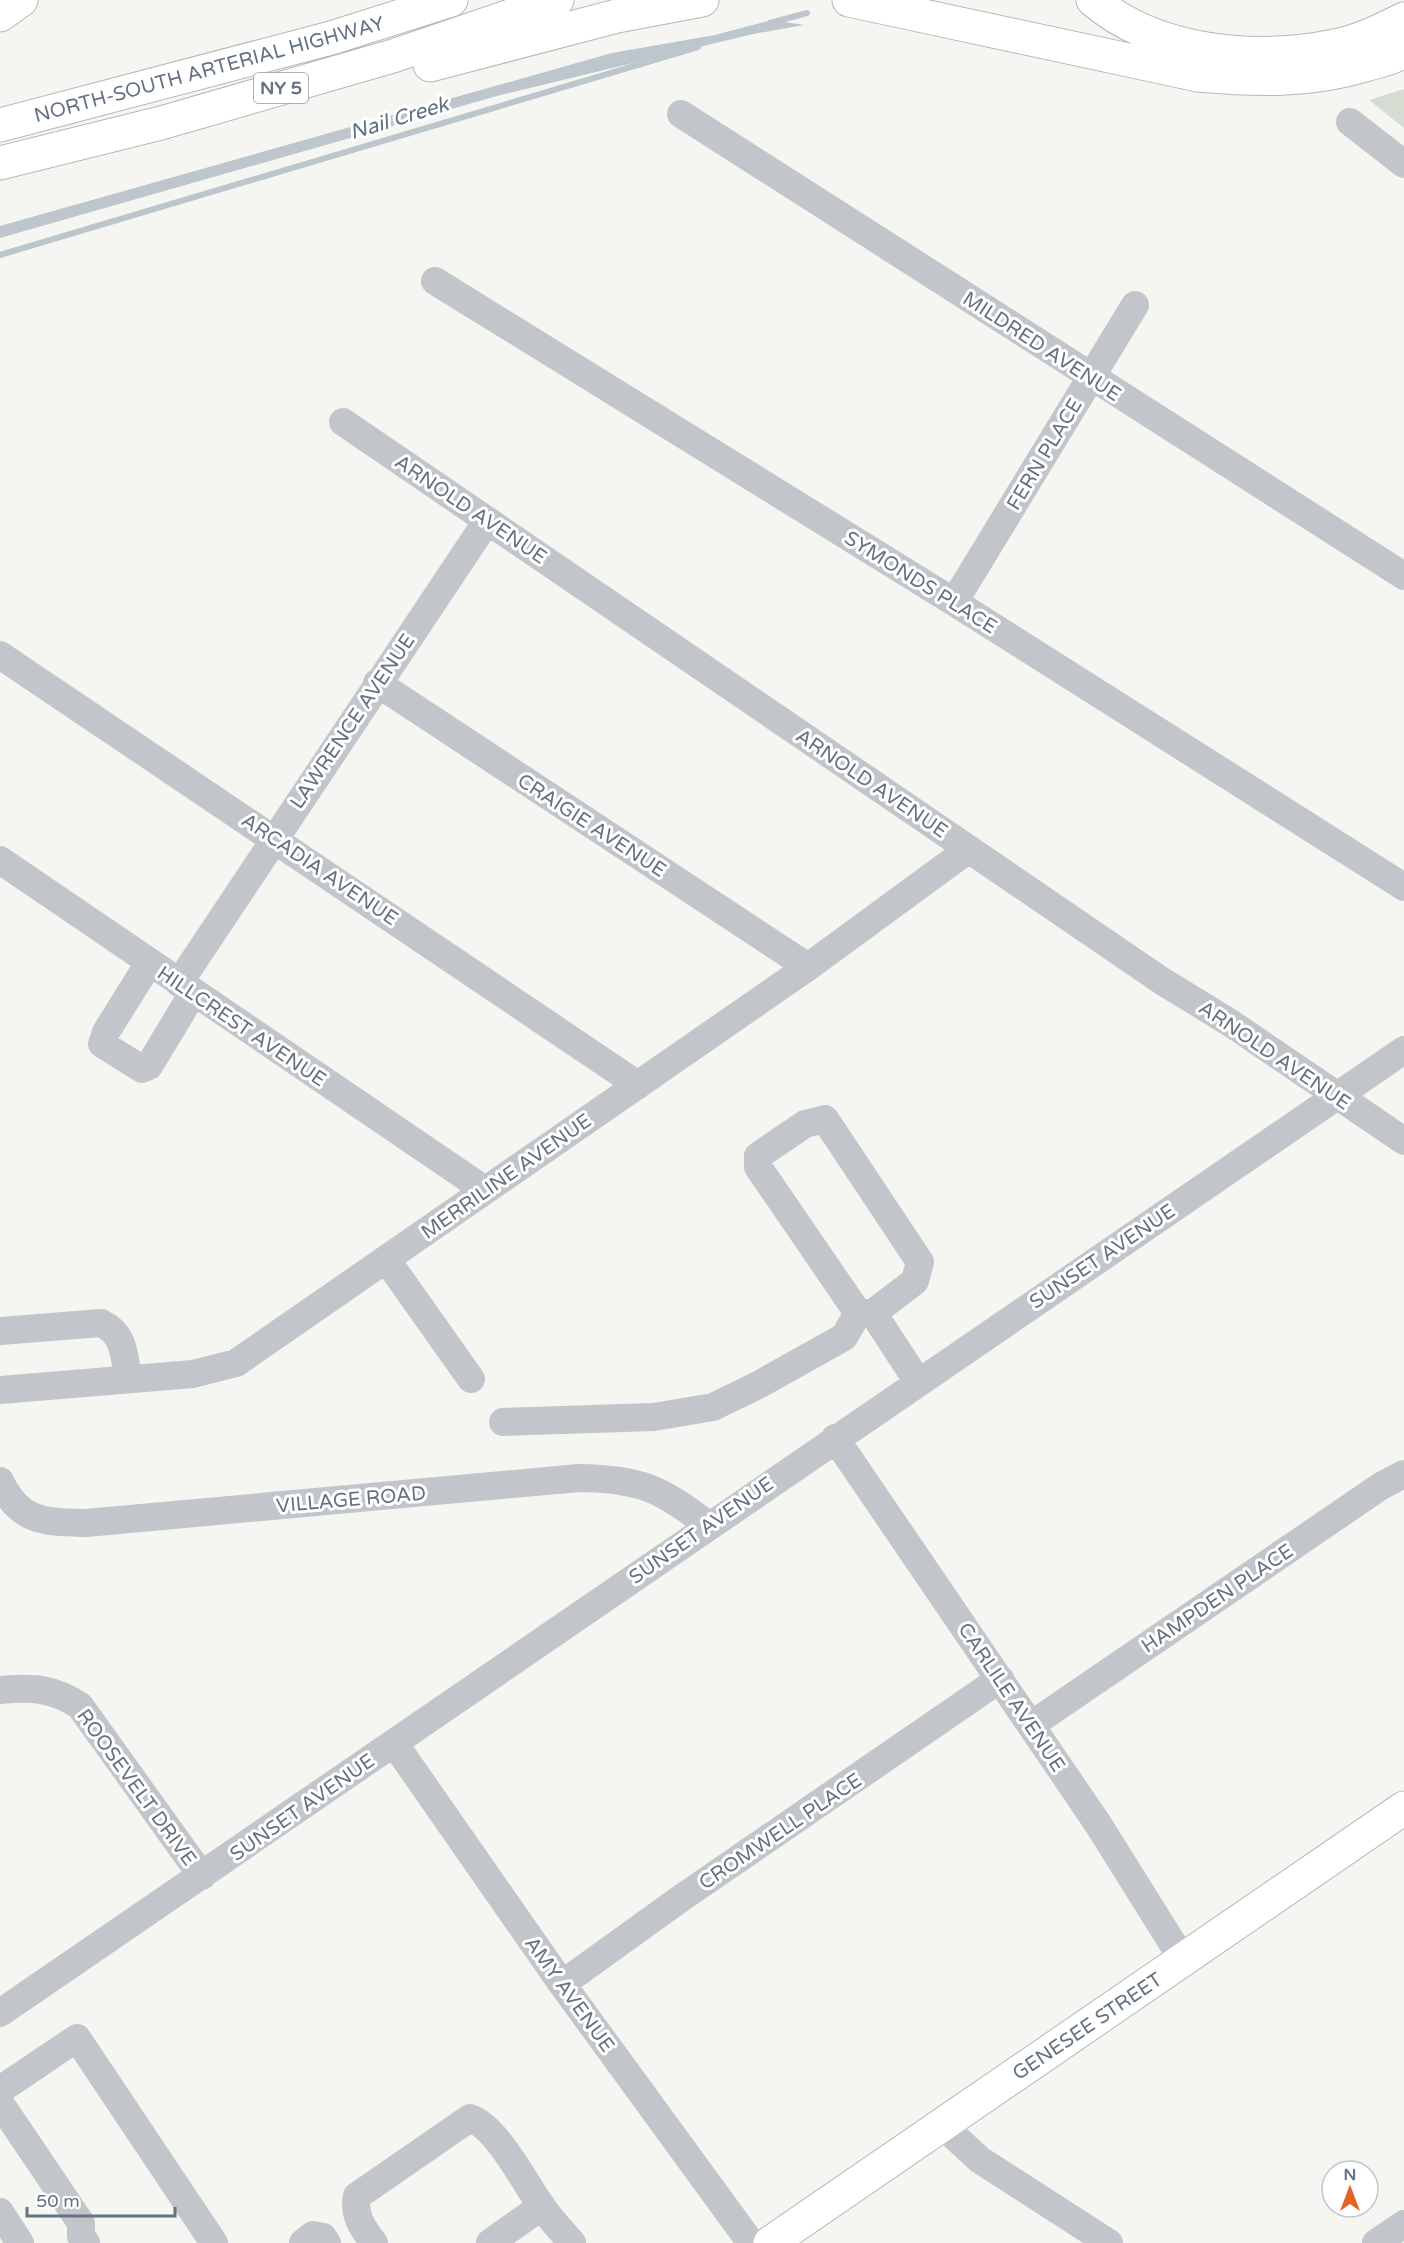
<svg xmlns="http://www.w3.org/2000/svg" width="1404" height="2243" viewBox="0 0 1404 2243" font-family="'Varela Round',sans-serif">
  <style>
    .green { fill: #d5dcd2 }
    .water { fill: #bdc6cd }
    .lines { fill: none; stroke-linecap: round; stroke-linejoin: round }
    .stream { stroke: #bdc6cd; stroke-width: 6 }
    .major-casing { stroke: #b5b9bd; stroke-width: 35 }
    .highway-casing { stroke: #b5b8bb; stroke-width: 35 }
    .minor { stroke: #c2c5c9; stroke-width: 28 }
    .major { stroke: #fff; stroke-width: 33 }
    .highway { stroke: #fff; stroke-width: 33 }
    .labels { text-anchor: middle; stroke-width: 6; stroke-linejoin: round; paint-order: stroke }
    .shield { fill: #fff; stroke: #929ca8; stroke-width: 1.5 }
    .shield-label { font-size: 18px; font-weight: bold; fill: #647282 }
    .street-label { font-size: 20px; fill: #647282; stroke: #fff }
    .water-label { font-size: 21px; font-style: italic; fill: #5f737f; stroke: #fff }
  </style>
  <rect width="100%" height="100%" fill="#f5f5f1"/>
  <!-- green -->
  <path class="green" d="M1404 89V128L1369 100Z"/>
  <!-- water -->
  <path class="water" d="M772 20 804 25 753 34 497 96 0 238V226L612 53 715 35Z"/>
  <g class="lines">
    <!-- stream -->
    <path class="stream" d="M770 23 807 13
      M0 255 698 47"/>
    <!-- major casing -->
    <g class="major-casing">
      <path id="major" d="M770 2243 1404 1808"/>
    </g>
    <!-- highway casing -->
    <g class="highway-casing">
      <path id="highway" d="M849 0 1198 75C1256 80 1309 82 1365 65 1378 61 1392 59 1404 51
        M1093 0C1157 54 1256 62 1335 46 1360 41 1382 30 1404 19
        M0 15 21 0
        M430 65 617 16 702 0
        M0 125 331 38 451 0
        M0 163 161 123 393 56 557 0"/>
    </g>
    <!-- minor -->
    <path class="minor" d="M681 114 1404 576
      M1350 122 1404 164
      M435 281 954 602 1404 887
      M343 422 1162 981 1232 1024 1404 1141
      M954 602 1135 305
      M0 655 638 1085
      M377 683 808 967
      M0 860 485 1190
      M149 963 106 1032 102 1044 142 1069 149 1066 193 993
      M179 983 487 521
      M386 1259 471 1379
      M873 1313H858L758 1167V1156L805 1124 825 1119 920 1262 915 1281 873 1313 918 1382
      M0 1331 101 1323C125 1334 124 1355 128 1379
      M0 1390 193 1374 236 1363 808 967 969 849
      M503 1422 654 1417 713 1407 760 1384 844 1337 858 1313
      M835 1438 1098 1824 1183 1960
      M0 1481C20 1523 45 1522 86 1523L579 1478C640 1479 660 1488 708 1525
      M0 1690C32 1687 53 1688 80 1706L202 1876
      M1031 1725 1381 1486 1404 1474
      M394 1743 562 1984 751 2243
      M562 1984 680 1899 1000 1679
      M0 2013 1404 1050
      M0 2090 77 2038 214 2243
      M0 2103 81 2223V2236L86 2243
      M942 2125 980 2160 1109 2243
      M0 2212 20 2243
      M303 2243 313 2235 323 2237 327 2243
      M374 2243C363 2229 353 2215 357 2196L470 2118C497 2127 525 2183 542 2207 551 2220 562 2231 572 2243
      M490 2243 542 2206
      M1376 2243 1404 2224"/>
    <!-- major -->
    <use href="#major" class="major"/>
    <!-- highway -->
    <use href="#highway" class="highway"/>
  </g>
  <g class="labels">
    <!-- shield labels -->
    <rect class="shield" x="254" y="73" width="54" height="30" rx="4.5"/>
    <g class="shield-label">
      <text x="281" y="94">NY 5</text>
    </g>
    <!-- street labels -->
    <g class="street-label">
      <text transform="translate(209 69) rotate(-15)" y="7">NORTH-SOUTH ARTERIAL HIGHWAY</text>
      <text transform="translate(1042 346) rotate(33)" y="7">MILDRED AVENUE</text>
      <text transform="translate(1044 454) rotate(-59)" y="7">FERN PLACE</text>
      <text transform="translate(471 509) rotate(34)" y="7">ARNOLD AVENUE</text>
      <text transform="translate(921 582) rotate(32)" y="7">SYMONDS PLACE</text>
      <text transform="translate(352 721) rotate(-56)" y="7">LAWRENCE AVENUE</text>
      <text transform="translate(872 783) rotate(34)" y="7">ARNOLD AVENUE</text>
      <text transform="translate(592 825) rotate(33)" y="7">CRAIGIE AVENUE</text>
      <text transform="translate(320 869) rotate(34)" y="7">ARCADIA AVENUE</text>
      <text transform="translate(242 1026) rotate(34)" y="7">HILLCREST AVENUE</text>
      <text transform="translate(1275 1055) rotate(34)" y="7">ARNOLD AVENUE</text>
      <text transform="translate(506 1176) rotate(-35)" y="7">MERRILINE AVENUE</text>
      <text transform="translate(1102 1256) rotate(-34)" y="7">SUNSET AVENUE</text>
      <text transform="translate(351 1499) rotate(-5)" y="7">VILLAGE ROAD</text>
      <text transform="translate(701 1530) rotate(-35)" y="7">SUNSET AVENUE</text>
      <text transform="translate(1217 1598) rotate(-34)" y="7">HAMPDEN PLACE</text>
      <text transform="translate(1012 1697) rotate(56)" y="7">CARLILE AVENUE</text>
      <text transform="translate(137 1787) rotate(54)" y="7">ROOSEVELT DRIVE</text>
      <text transform="translate(302 1807) rotate(-35)" y="7">SUNSET AVENUE</text>
      <text transform="translate(780 1831) rotate(-34)" y="7">CROMWELL PLACE</text>
      <text transform="translate(570 1994) rotate(54)" y="7">AMY AVENUE</text>
      <text transform="translate(1087 2026) rotate(-34)" y="7">GENESEE STREET</text>
    </g>
    <!-- water labels -->
    <g class="water-label">
      <text transform="translate(399 118) rotate(-17)" y="7">Nail Creek</text>
    </g>
  </g>
  <!-- north arrow -->
  <g transform="translate(1350 2189)"><circle r="28" fill="#ffffff" stroke="#c1c7cd" stroke-width="1.5"/>
  <path d="M0-4.5L10 22L0 15L-10 22Z" fill="#e16425"/>
  <text y="-9" font-size="16" font-weight="bold" text-anchor="middle" fill="#647282">N</text>
  </g>
  <!-- scale -->
  <path d="M27 2207v9h148v-9" fill="none" stroke="#647282" stroke-width="3"/>
  <text x="36" y="2207" font-size="18" fill="#647282" stroke="#ffffff" stroke-width="4.5" paint-order="stroke">50 m</text>
</svg>
